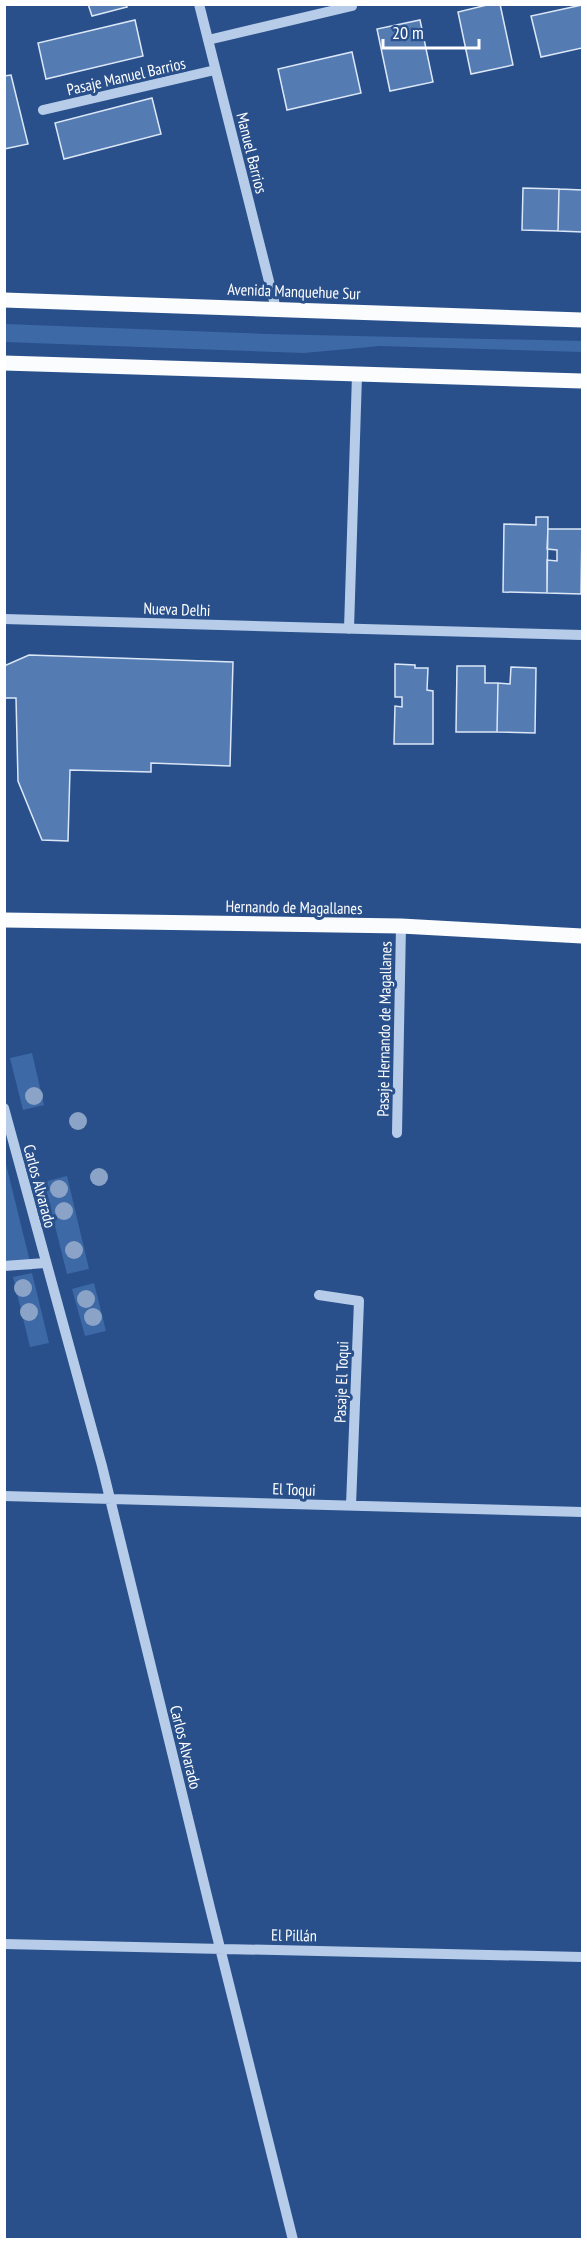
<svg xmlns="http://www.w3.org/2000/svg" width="587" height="2244" viewBox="0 0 587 2244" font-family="'PT Sans Narrow',sans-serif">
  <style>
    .green { fill: #3d69a7 }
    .building { fill: #557bb3; stroke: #dbe7f7; stroke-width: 1.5 }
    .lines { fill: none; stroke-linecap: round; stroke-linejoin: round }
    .minor { stroke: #b7cce9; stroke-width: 10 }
    .major { stroke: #fafcfe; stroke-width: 15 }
    .tree { fill: #8ba3c6 }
    .labels { text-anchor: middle; stroke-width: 6; stroke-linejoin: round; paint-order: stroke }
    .street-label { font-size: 16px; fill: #fff; stroke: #29508b }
  </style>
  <rect width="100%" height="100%" fill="#29508b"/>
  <!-- green -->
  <path class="green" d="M5 324 267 334 582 341V352L380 346 304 353 5 342Z
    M32 1053 44 1105 23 1110 10 1058Z
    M5 1160 32 1270H4Z
    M67 1176 89 1269 67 1274 44 1182Z
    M32 1273 49 1343 30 1347 13 1277Z
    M94 1283 106 1331 85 1336 72 1289Z"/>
  <!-- building -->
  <path class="building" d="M88 4H126L127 7 92 16Z
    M491 4H500L513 65 471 74 458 12Z
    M582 5V48L541 57 531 16Z
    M135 20 143 56 46 79 38 43Z
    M420 20 433 82 390 91 377 29Z
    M352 52 361 93 287 110 278 69Z
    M11 75 28 144 4 149V76Z
    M152 98 161 134 64 159 55 123Z
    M523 188 559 189 558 231 522 230Z
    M559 189 582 190V232L558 231Z
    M536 517H548L547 593 503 592 504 524 536 525Z
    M548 529H582L581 594 547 593V560L557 561V550L547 549Z
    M29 655 233 662 230 766 151 763V772L70 770 68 841 42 840 18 781 16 698H4V666Z
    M395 664 415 665V668H428L427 690 433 691V744H394L395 706 402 707V697H395Z
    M457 666H485V683H498L497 732H456Z
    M511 667 536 668 535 733 497 732 498 683 510 684Z"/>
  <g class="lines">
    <!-- minor -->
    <path class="minor" d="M199 4 276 309
      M208 40 352 6
      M43 110 215 70
      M4 619 582 635
      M349 629 357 375
      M4 1108 102 1466 210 1908 293 2240
      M397 1133 401 926
      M4 1266 45 1263
      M319 1295 359 1301 351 1505
      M4 1496 582 1512
      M4 1944 582 1957"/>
    <!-- major -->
    <path class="major" d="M4 300 582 320
      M4 363 582 381
      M4 920 401 926 582 936"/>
  </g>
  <!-- trees -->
  <g class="tree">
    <circle cx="34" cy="1096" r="9"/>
    <circle cx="78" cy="1121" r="9"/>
    <circle cx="99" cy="1177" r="9"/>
    <circle cx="59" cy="1189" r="9"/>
    <circle cx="64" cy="1211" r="9"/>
    <circle cx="74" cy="1250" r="9"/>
    <circle cx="23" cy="1288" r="9"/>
    <circle cx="86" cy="1299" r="9"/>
    <circle cx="29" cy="1312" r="9"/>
    <circle cx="93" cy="1317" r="9"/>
  </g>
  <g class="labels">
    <!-- street labels -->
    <g class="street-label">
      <text transform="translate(126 76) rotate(-13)" y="6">Pasaje Manuel Barrios</text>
      <text transform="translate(252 153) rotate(76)" y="6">Manuel Barrios</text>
      <text transform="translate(294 291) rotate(2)" y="6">Avenida Manquehue Sur</text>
      <text transform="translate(177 609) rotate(2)" y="6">Nueva Delhi</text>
      <text transform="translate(294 907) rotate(1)" y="6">Hernando de Magallanes</text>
      <text transform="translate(384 1029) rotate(-89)" y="6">Pasaje Hernando de Magallanes</text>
      <text transform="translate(40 1186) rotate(75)" y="6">Carlos Alvarado</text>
      <text transform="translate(341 1382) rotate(-88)" y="6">Pasaje El Toqui</text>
      <text transform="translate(294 1489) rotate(2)" y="6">El Toqui</text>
      <text transform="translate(186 1747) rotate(76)" y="6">Carlos Alvarado</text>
      <text transform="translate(294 1935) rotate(1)" y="6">El Pillán</text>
    </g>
  </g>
  <!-- border -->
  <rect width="587" height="2244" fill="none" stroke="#ffffff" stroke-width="12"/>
  <!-- scale -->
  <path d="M383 39v9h96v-9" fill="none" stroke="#ffffff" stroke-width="3"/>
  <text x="392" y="39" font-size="18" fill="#ffffff" stroke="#29508b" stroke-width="4.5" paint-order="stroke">20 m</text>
</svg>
